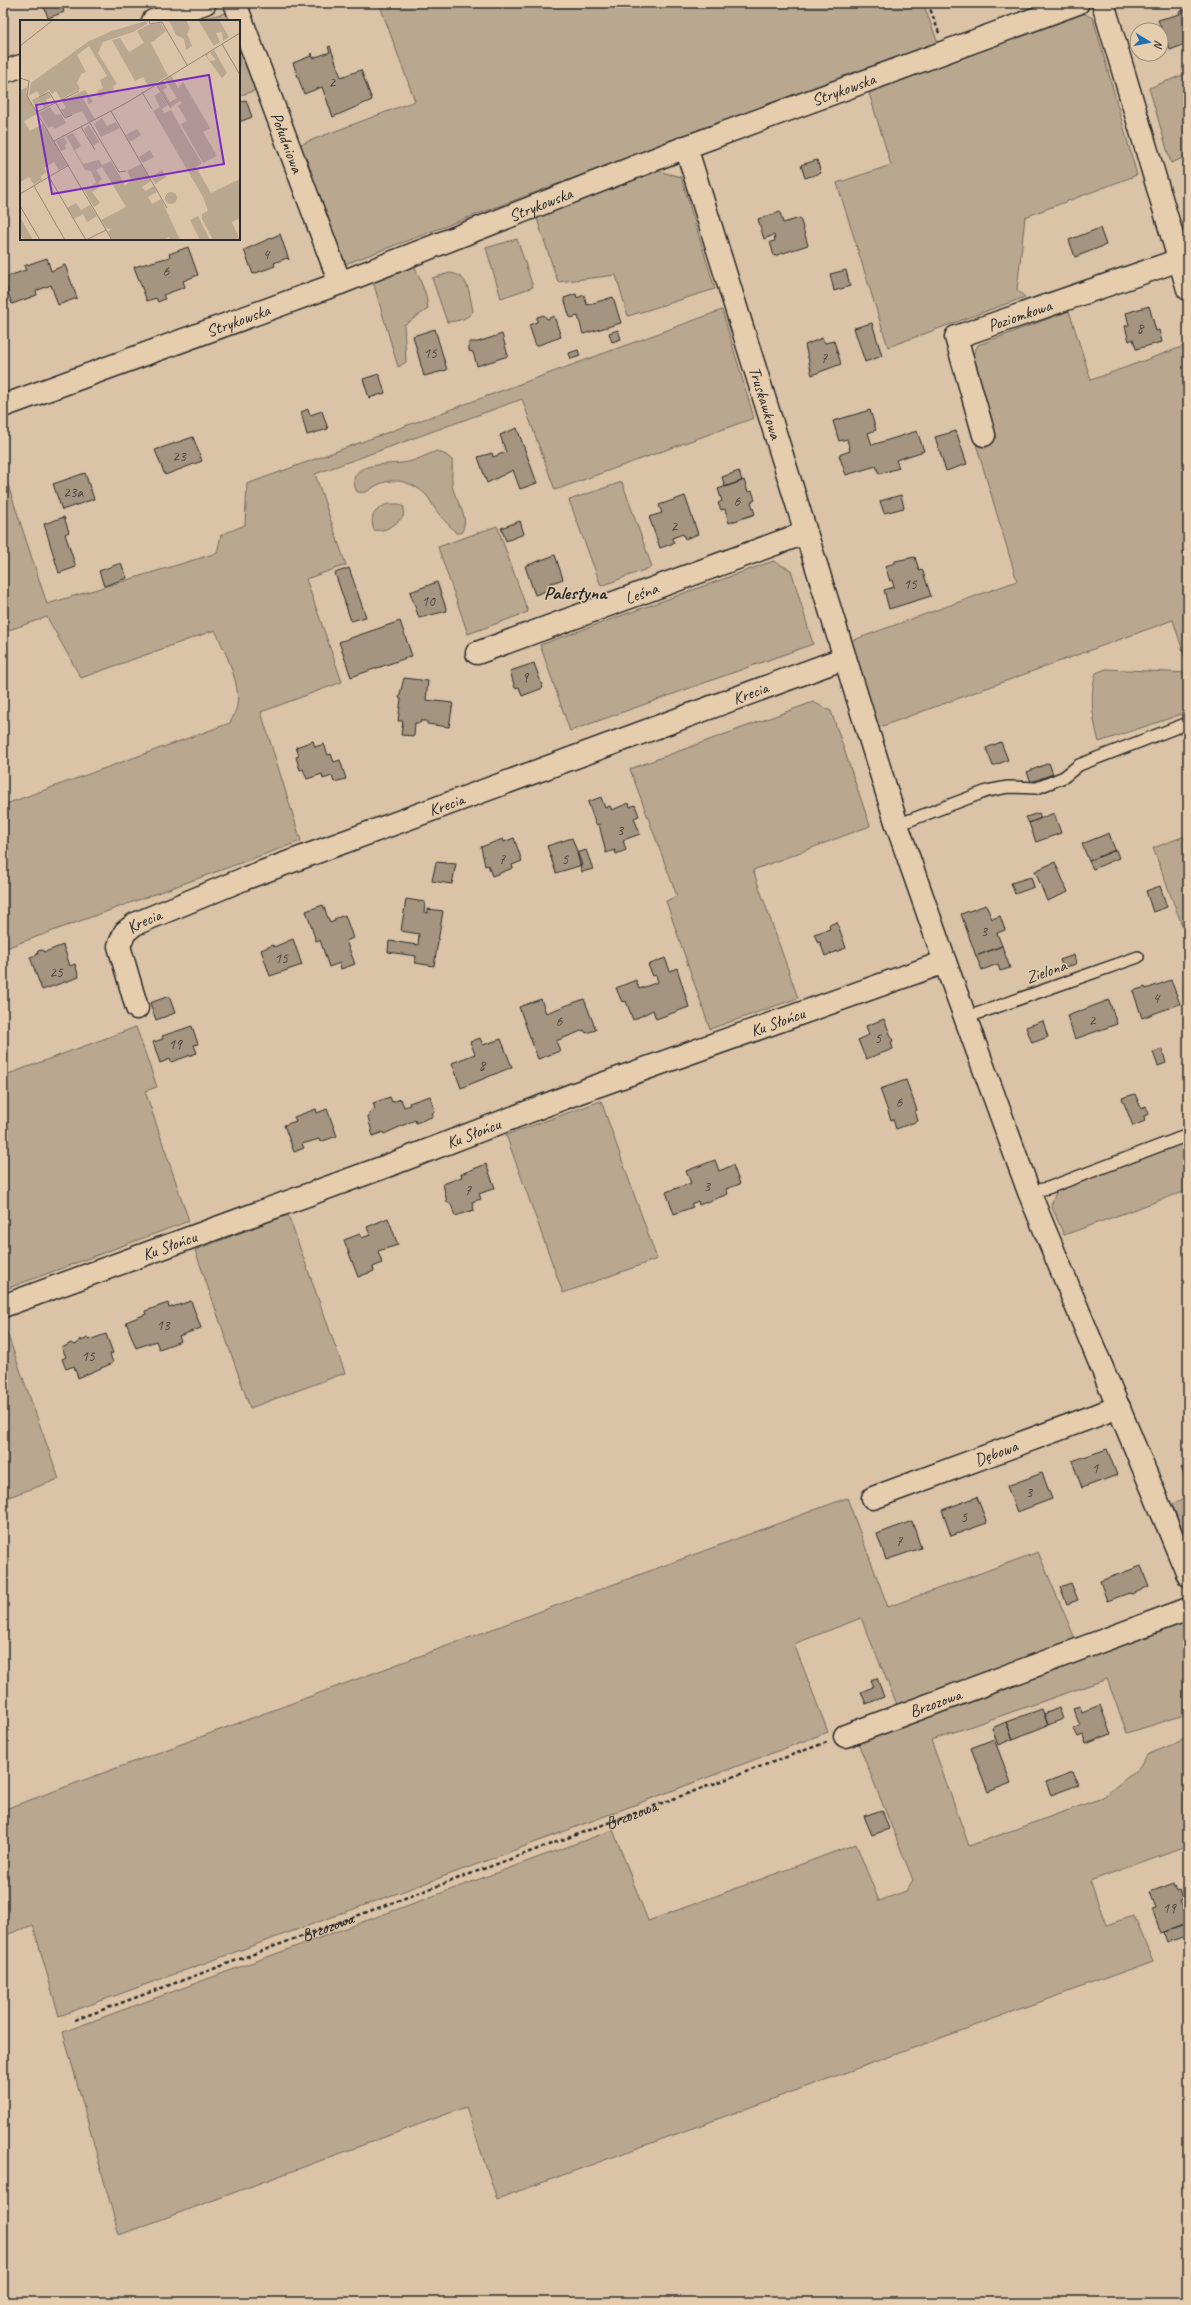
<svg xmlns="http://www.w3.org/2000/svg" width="1191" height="2305" viewBox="0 0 1191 2305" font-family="Caveat,sans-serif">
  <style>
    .green { fill: #baa790; stroke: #72695e }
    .building { fill: #a49480; stroke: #2b2b2b }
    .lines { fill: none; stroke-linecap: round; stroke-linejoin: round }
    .lane-casing { stroke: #2b2b2b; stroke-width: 14 }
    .street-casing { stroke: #2b2b2b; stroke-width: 25 }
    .secondary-casing { stroke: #2b2b2b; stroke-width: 25 }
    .path { stroke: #2b2b2b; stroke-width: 2.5; stroke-dasharray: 4 3; stroke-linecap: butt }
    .lane { stroke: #e5cdae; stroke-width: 11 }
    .street { stroke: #e5cdae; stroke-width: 22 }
    .secondary { stroke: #e5cdae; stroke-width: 22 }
    .labels { text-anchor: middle; stroke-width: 3; stroke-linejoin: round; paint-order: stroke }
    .number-label { font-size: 15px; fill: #494540 }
    .street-label { font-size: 17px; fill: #2b2b2b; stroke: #e5cdae }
    .quarter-label { font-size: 19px; font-weight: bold; fill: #2b2b2b; stroke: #e5cdae }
    .inset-road { fill: none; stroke: #948675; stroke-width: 1 }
    .view { fill: #7b2cbf; fill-opacity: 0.15; stroke: #7b2cbf; stroke-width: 2 }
    .inset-edge { fill: none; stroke: #2b2b2b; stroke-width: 2 }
  </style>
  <rect width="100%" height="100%" fill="#dac3a6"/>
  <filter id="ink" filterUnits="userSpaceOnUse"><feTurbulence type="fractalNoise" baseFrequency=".025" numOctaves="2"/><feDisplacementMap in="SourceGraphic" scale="8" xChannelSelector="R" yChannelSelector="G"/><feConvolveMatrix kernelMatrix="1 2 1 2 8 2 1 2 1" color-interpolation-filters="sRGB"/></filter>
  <g filter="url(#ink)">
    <!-- green -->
    <path class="green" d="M379 3H923L938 43 682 137 340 266 296 146 415 101Z
      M231 12 234 21H193L195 20Z
      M1083 13 1093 18 1137 175 1025 217 1017 290 1025 297 888 347 837 183 891 165 869 93Z
      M239 35 259 89 239 96Z
      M1188 73V156L1171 163 1149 88Z
      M654 170 681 177 715 289 628 316 616 275 558 282 536 216Z
      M517 239 533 287 501 298 486 248Z
      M413 262 426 295 428 309 404 325 406 362 398 367 372 278Z
      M450 273C470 275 469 295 473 311 467 320 457 321 447 322L432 278Z
      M722 310 754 418 555 490 522 399 315 474 346 565 306 579 342 682 261 712 301 841 3 949V805L230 723C233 717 236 711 237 705 241 684 224 649 215 630L81 678 47 617 3 632V470L47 604 217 553 221 535 245 525 247 484Z
      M1069 311 1091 380 1187 345 1188 667 1173 620 877 728 848 642 1017 581 976 444 997 438 972 356 978 345Z
      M437 451 446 455 452 460C453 468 451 475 452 483 453 501 472 515 461 533H456C450 525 444 521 439 514 434 509 432 502 427 496 416 484 398 477 382 483 370 487 370 494 357 492 342 459 391 466 408 462 418 460 427 454 437 451Z
      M622 482 652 567 601 586 569 500Z
      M388 504H399L404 507 403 517C394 525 386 532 374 530 369 516 375 509 388 504Z
      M497 526 528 612 468 634 438 547Z
      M773 561 791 570 813 644 570 731 540 645Z
      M1106 669 1188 673V712L1099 742C1093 720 1089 696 1096 673Z
      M813 702 831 711 870 826 753 870 798 998 710 1029 666 901 677 896 630 769Z
      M1188 835V941L1153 848Z
      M136 1027 157 1087 145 1091 189 1221 3 1290V1076Z
      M601 1101 657 1259 563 1293 506 1135Z
      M1188 1141V1190L1064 1235 1051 1205 1057 1190Z
      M288 1215 345 1373 250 1408 195 1250Z
      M3 1322 59 1479 3 1499Z
      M847 1498 888 1607 1038 1552 1076 1641 898 1707 861 1618 794 1644 828 1732 467 1868 59 2016 33 1925 3 1936V1810Z
      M1188 1498V1544L1172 1504Z
      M1188 1618V1714L1127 1733 1107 1679 931 1740 969 1846 1102 1798 1140 1767 1147 1755 1188 1738V1845L1090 1881 1106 1925 1134 1916 1153 1961 497 2199 466 2107 119 2235 63 2032 613 1830 648 1921 856 1844 879 1901 906 1891 913 1880 857 1740Z"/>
    <!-- building -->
    <path class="building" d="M43 3H61L64 12 48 18Z
      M1188 9V43L1170 50 1158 20 1180 14 1179 12Z
      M330 46 341 77 361 70 372 100 333 117 322 87 304 94 293 63 311 56 312 53 313 58 330 52 328 47Z
      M246 100 252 117 239 122V103Z
      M817 160 821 173 805 178 801 165Z
      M780 212 783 223 800 218 808 245 774 256 770 242 775 241 774 235 764 239 758 219Z
      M1100 228 1106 245 1075 257 1069 240Z
      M280 234 289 260 287 258 274 263 275 266 253 274 244 250Z
      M188 247 198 275 183 281 185 287 163 295 165 299 158 302 156 298 147 301 134 267 170 257 169 254Z
      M47 258 51 271 65 265 77 298 58 305 51 285 36 291 37 295 12 304 3 278 26 270 24 266Z
      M846 270 850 286 834 291 830 274Z
      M576 294 577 298 584 295 587 305 613 297 621 323 583 334 578 316 570 318 564 298Z
      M1149 306 1156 331 1159 330 1162 342 1136 349 1133 339 1129 341 1125 326 1129 325 1126 313Z
      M544 315 547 319 554 316 561 337 536 346 529 325 537 322V317Z
      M872 323 882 356 865 362 854 328Z
      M435 329 447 370 424 376 413 336Z
      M618 330 621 339 612 342 609 333Z
      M502 334 508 356 477 366 473 352 469 351V342H478Z
      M822 338 825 343 834 341 841 364 812 375 805 345Z
      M578 350 580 356 571 359 569 353Z
      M379 374 385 393 369 398 363 379Z
      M308 409 310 415 322 411 328 429 307 435 301 412Z
      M870 410 876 430 868 433 872 445 917 431 924 451 896 460 899 468 879 474 876 466 846 475 839 455 850 451 847 439 839 441 833 421Z
      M517 428 537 483 520 489 513 470 487 483 478 457 492 453 493 457 506 452 500 435Z
      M956 431 967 464 946 471 935 437Z
      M193 437 202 461 165 475 155 450Z
      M739 471 742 481 725 487 722 477Z
      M85 473 94 499 62 510 53 484Z
      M744 480 748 492 752 491 755 500 751 502 755 514 729 523 725 509 721 510 718 503 722 501 718 489Z
      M901 495 904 508 884 513 880 501Z
      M685 496 698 534 685 539 683 534 672 538 674 543 660 548 649 517 662 513 659 505Z
      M64 517 69 532 65 534 76 567 59 573 44 524Z
      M520 521 524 534 506 541 501 528Z
      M555 555 563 579 549 584 551 589 535 595 525 566Z
      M915 557 919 570 922 569 931 596 889 609 884 590 894 587 892 580 890 581 885 566 895 563V561Z
      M121 563 127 578 104 586 99 571Z
      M349 568 366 617 351 621 335 573Z
      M437 582 447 611 419 618 410 592Z
      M400 621 412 656 351 677 339 642Z
      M534 663 543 688 522 696 519 687 515 688 510 671Z
      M404 678 428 681 426 700 453 703 449 727 427 724V721H421L420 723H415L414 736 401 735 403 721H398L401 699 399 698Z
      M313 741 315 747 324 744 328 755 331 754 334 762 340 760 346 779 334 782 332 776 323 779 322 774 307 779 303 769 300 770 296 757 299 756 296 747Z
      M1001 742 1008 760 993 766 986 748Z
      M1049 763 1053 774 1031 782 1027 772Z
      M601 797 605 808 610 806 612 810 629 803 630 807 635 805 639 816 634 818 640 834 623 840 626 850 616 854 615 850 606 853 599 824 596 825 588 802Z
      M1039 813 1041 818 1029 823 1026 817Z
      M1054 813 1061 833 1036 842 1029 823Z
      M1109 833 1115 850 1089 861 1082 844Z
      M514 838 522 861 512 865 513 868 492 876 488 865 485 866 481 847 503 839 504 842Z
      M572 838 582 865 556 873 547 846Z
      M586 850 593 869 582 872 577 853Z
      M1116 850 1119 858 1093 869 1089 861Z
      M436 862 456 864 452 884 432 881Z
      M1055 862 1068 892 1047 901 1035 871Z
      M1031 877 1034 887 1015 894 1011 883Z
      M1160 886 1167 907 1153 912 1146 891Z
      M406 899 425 902 424 912 428 913V909L443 911 434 966 415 963 416 956 388 952 389 941 418 945 419 934 401 931Z
      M323 905 330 923 335 921 334 919 345 915 353 938 346 941 355 964 341 969 340 963 329 967 320 940 316 941 306 911Z
      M986 905 992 919 1000 916 1005 930 997 933 1002 946 976 956 961 914Z
      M837 922 846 948 825 956 820 942 818 943 814 934 830 929 829 925Z
      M293 939 302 965 270 976 261 950 273 945 274 947Z
      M63 945 70 966 75 964 79 977 42 990 30 957 37 955 38 951 42 950 45 952Z
      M1002 946 1010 968 1000 971 998 964 982 970 976 956Z
      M1074 955 1076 964 1063 968 1060 960Z
      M665 958 670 971 677 968 689 1007 656 1019 653 1010 633 1020 626 1001 622 1002 616 988 636 980 639 989 658 982 656 975 653 976 648 965Z
      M1171 980 1180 1004 1142 1018 1133 991 1145 987 1146 989Z
      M169 996 175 1013 156 1020 150 1003Z
      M541 999 546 1013 584 999 596 1030 586 1033 584 1030 556 1041 560 1051 538 1059 519 1007Z
      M1109 1000 1117 1024 1075 1039 1067 1016Z
      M884 1019 893 1041 891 1042 893 1049 866 1059 858 1040 869 1035 866 1026Z
      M1043 1021 1048 1037 1032 1043 1026 1027Z
      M192 1026 198 1044 194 1045 197 1053 171 1062 170 1059 160 1063 153 1042 163 1039 162 1036Z
      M480 1038 483 1045 501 1039 512 1067 461 1088 452 1063 475 1054 470 1042Z
      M1162 1049 1166 1063 1158 1066 1153 1052Z
      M906 1080 917 1110 915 1111 918 1121 896 1129 893 1119 891 1120 880 1089Z
      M1135 1094 1141 1108 1146 1106 1149 1114 1144 1116 1145 1121 1133 1126 1122 1098Z
      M430 1096 435 1110 432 1114 434 1116 416 1123 415 1120 384 1134 383 1132 373 1136 368 1117 370 1112 375 1109 373 1103 390 1097 392 1102 401 1099 404 1107 410 1105 409 1103Z
      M316 1109 317 1113 327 1109 337 1136 320 1142 319 1139 302 1144 304 1148 294 1152 284 1125 296 1121 294 1117Z
      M715 1160 719 1171 733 1165 740 1184 726 1189 728 1194 699 1205 698 1201 691 1204 693 1207 674 1214 666 1192 691 1183 686 1171Z
      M486 1164 495 1188 479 1194 481 1199 472 1202 474 1210 455 1216 451 1204 447 1202 443 1184 462 1177 461 1174Z
      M388 1218 398 1245 378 1251 382 1263 373 1267 374 1271 358 1277 344 1240 360 1234 362 1238 370 1235 367 1227Z
      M191 1301 201 1328 179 1336 181 1341 159 1349 156 1341 136 1348 126 1322 146 1314 145 1311 168 1303 169 1308Z
      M106 1334 113 1353 110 1354 113 1363 78 1378 74 1366 66 1369 62 1359 66 1357 62 1348 71 1343 74 1345 77 1344 81 1339V1341L88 1338 89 1340Z
      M1107 1449 1117 1475 1082 1488 1072 1461Z
      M1187 1465 1188 1468V1483L1181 1468Z
      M1042 1473 1052 1499 1017 1512 1007 1486Z
      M977 1497 987 1523 951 1536 942 1510Z
      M912 1521 921 1548 886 1560 877 1534Z
      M1141 1566 1149 1586 1133 1594 1129 1593 1107 1601 1100 1581Z
      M1071 1583 1078 1600 1067 1604 1060 1587Z
      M877 1678 884 1697 866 1704 861 1692 873 1687 870 1680Z
      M1100 1705 1111 1734 1086 1744 1083 1735 1078 1737 1074 1729 1080 1726 1073 1708 1080 1706 1082 1712Z
      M1059 1708 1063 1719 1048 1725 1044 1714Z
      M1042 1709 1048 1725 1013 1739 1006 1722Z
      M1006 1722 1013 1739 998 1745 992 1728Z
      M994 1739 1011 1783 988 1792 971 1748Z
      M1073 1772 1078 1785 1051 1795 1046 1782Z
      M882 1810 889 1829 872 1835 864 1816Z
      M1174 1883 1177 1891 1180 1890 1183 1900 1179 1901 1188 1924 1161 1933 1152 1909 1156 1908 1150 1892Z
      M1186 1924 1188 1936 1168 1943 1164 1932Z"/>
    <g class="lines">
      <!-- lane casing -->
      <g class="lane-casing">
        <path id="lane" d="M897 825 987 791 1008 787 1037 788 1064 777 1079 765 1188 723
          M965 1018 1138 957
          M1029 1192 1048 1188 1188 1135"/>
      </g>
      <!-- street casing -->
      <g class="street-casing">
        <g id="street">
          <path id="s2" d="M235 3 340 283"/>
          <path d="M1103 3 1188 289"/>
          <path d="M153 21 205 3"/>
          <path d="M3 72 21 66"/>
          <path id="s3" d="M686 147 897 825 945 962 1029 1192 1188 1575"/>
          <path id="s4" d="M984 435 956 337 1188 257"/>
          <path id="s5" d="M477 653 805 533"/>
          <path id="s6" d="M137 1008 119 946 125 932 135 924 246 878 845 658"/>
          <path id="s7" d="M3 1306 395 1163 577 1093 945 962"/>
          <path id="s8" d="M873 1498 1119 1407"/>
          <path id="s9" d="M845 1736 1188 1609"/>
        </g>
      </g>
      <!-- secondary casing -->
      <g class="secondary-casing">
        <g id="secondary">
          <path id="s10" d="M3 406 340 283 686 147 1078 3"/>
        </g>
      </g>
      <!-- path -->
      <g class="path">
        <path d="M928 3 939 33"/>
        <path id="s1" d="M75 2020 827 1742"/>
      </g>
      <!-- lane -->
      <use href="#lane" class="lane"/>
      <!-- street -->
      <use href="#street" class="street"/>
      <!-- secondary -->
      <use href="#secondary" class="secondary"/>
    </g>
  </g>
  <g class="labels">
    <!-- number labels -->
    <g class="number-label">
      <text x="332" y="87">2</text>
      <text x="266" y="259">4</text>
      <text x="166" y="276">6</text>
      <text x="1140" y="333">8</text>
      <text x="430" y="358">15</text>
      <text x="824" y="363">7</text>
      <text x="179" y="461">23</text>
      <text x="73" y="497">23a</text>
      <text x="737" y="506">6</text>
      <text x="674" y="531">2</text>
      <text x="910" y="589">15</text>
      <text x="428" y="606">10</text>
      <text x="525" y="682">9</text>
      <text x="620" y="835">3</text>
      <text x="502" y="864">7</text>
      <text x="565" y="864">5</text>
      <text x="984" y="936">3</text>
      <text x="281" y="963">15</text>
      <text x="56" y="977">25</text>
      <text x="1156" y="1003">4</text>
      <text x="1092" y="1025">2</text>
      <text x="559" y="1026">6</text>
      <text x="878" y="1043">5</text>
      <text x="175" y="1049">19</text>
      <text x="482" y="1070">8</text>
      <text x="899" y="1107">6</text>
      <text x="707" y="1191">3</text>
      <text x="468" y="1195">7</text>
      <text x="163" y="1330">13</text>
      <text x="88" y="1361">15</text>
      <text x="1095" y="1473">1</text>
      <text x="1029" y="1497">3</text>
      <text x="964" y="1522">5</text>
      <text x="899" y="1546">7</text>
      <text x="1169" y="1913">19</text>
    </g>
    <!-- street labels -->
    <g class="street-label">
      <text dy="6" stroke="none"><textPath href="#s10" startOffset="898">Strykowska</textPath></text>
      <text dy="6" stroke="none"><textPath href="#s2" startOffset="149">Południowa</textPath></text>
      <text dy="6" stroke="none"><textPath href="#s10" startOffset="574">Strykowska</textPath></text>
      <text dy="6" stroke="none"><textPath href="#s4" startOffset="169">Poziomkowa</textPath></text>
      <text dy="6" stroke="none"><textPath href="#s10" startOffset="250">Strykowska</textPath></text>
      <text dy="6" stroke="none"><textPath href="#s3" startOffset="268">Truskawkowa</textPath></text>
      <text dy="6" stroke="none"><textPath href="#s5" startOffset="175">Leśna</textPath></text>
      <text dy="6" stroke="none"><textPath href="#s6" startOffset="750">Krecia</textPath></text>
      <text dy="6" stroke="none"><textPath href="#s6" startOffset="426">Krecia</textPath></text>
      <text dy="6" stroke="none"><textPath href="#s6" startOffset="102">Krecia</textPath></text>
      <text transform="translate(1046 971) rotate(-19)" y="6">Zielona</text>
      <text dy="6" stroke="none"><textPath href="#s7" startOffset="825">Ku Słońcu</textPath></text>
      <text dy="6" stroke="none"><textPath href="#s7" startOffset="501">Ku Słońcu</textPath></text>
      <text dy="6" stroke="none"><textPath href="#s7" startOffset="177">Ku Słońcu</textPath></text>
      <text dy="6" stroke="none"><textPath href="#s8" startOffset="131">Dębowa</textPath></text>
      <text dy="6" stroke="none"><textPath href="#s9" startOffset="96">Brzozowa</textPath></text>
      <text dy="6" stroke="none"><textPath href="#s1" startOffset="593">Brzozowa</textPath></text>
      <text dy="6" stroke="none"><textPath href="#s1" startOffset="269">Brzozowa</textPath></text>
    </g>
    <!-- quarter labels -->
    <g class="quarter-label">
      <text x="575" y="599">Palestyna</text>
    </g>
  </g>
  <!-- overview -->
  <g transform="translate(20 20)">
    <rect width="220" height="220" fill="#dac3a6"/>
    <path d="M144 0H166L170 8 167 14 172 26 166 30 164 19 156 15 150 2ZM178 0H199L209 17 203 21 202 12 196 13 200 22 194 26ZM126 1 127 4 113 12 83 22 78 33 97 64 93 66 94 69 80 77 77 71 83 68 80 60 87 56 69 26 81 22 69 26 57 35 66 52 61 54 57 63 60 69 41 79 36 71 32 74 29 70 20 76 17 71 9 76 11 63 69 21 92 11ZM141 3 146 11 131 23 148 56 129 67 123 57 115 61 92 20 100 18 109 32 124 23 117 11 128 5ZM194 30 207 53 202 58 185 35 189 33 187 36 190 41 196 40 190 33ZM151 55 158 68 163 62 190 108 183 112 197 136 183 143 161 104 167 101 158 86 162 83 160 81 151 87 137 64 143 60 147 67 143 70 150 82 157 78 145 59ZM8 67 6 72 17 94 4 101 10 111 23 104 47 145 39 150 34 142 24 148 27 152 21 156 22 160 14 165 9 157 0 162V70ZM65 70 73 82 68 84 67 77 63 79 75 99 69 103 62 91 46 97 41 90 46 88 42 81ZM140 72 148 85 142 89 144 93 151 90 165 115 182 143 176 147 191 173 220 159V198L212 202 220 220H193L182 199V194L188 191 183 177 133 91 140 87 134 76ZM28 73 31 77 26 80 29 85 24 87 20 82 15 85 12 80ZM30 87 35 95 41 94 46 103 35 109 33 106 28 108 19 93ZM82 98 87 106 96 102 100 108 81 117 74 104ZM69 105 79 122 73 126 64 109ZM117 109 121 115 110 122 106 115ZM53 113 61 126 55 130 63 144 79 140 82 145 91 141 105 165 112 160 107 151 121 144 131 161 122 167 125 171 134 166 137 172 128 177 132 184 141 179 160 220H150L149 217 143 220H93L88 212 91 209 86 208 81 200 106 187 82 147 76 150 82 159 78 163 80 167 72 172 80 183 74 187 64 170 76 163 71 151 65 150 46 116ZM44 117 47 123 45 125 46 129 41 131 36 121ZM130 130 134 137 123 143 119 137ZM142 150 146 157 135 164 131 157ZM145 178a6 6 0 1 1 12 0a6 6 0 1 1-12 0ZM56 183 61 190 70 185 77 196 67 202 63 194 54 199 47 188ZM178 196 190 220H180L170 200ZM0 197 13 220H4L0 214Z" fill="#baa790"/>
    <path class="inset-road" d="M129 0 130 4 142 2 167 45M202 24 220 55M0 26 33 0M0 58 9 61 7 76 92 220M136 64 151 88M122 72 132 89M19 77 29 72 45 98 52 95M91 91 147 188M17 92 59 71M70 103 99 152 106 151M61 107 75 130M34 121 108 82 220 13M29 157 66 220M14 166 45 220M0 174 49 145M0 186 20 220M66 220 86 210"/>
    <path class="view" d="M189 55 204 144 32 174 16 85Z"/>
    <rect width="220" height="220" class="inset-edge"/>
  </g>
  <!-- margin -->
  <rect width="1191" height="2305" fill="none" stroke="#e5cdae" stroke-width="16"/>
  <rect x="8" y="8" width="1175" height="2289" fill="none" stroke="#2b2b2b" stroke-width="1.5" filter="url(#ink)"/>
  <!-- north arrow -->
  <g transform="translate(1149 42) rotate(100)"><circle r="19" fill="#e5cdae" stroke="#9b8c7a"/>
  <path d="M0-3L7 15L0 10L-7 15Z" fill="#1f6fb2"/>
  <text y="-6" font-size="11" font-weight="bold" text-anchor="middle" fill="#2b2b2b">N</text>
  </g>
</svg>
